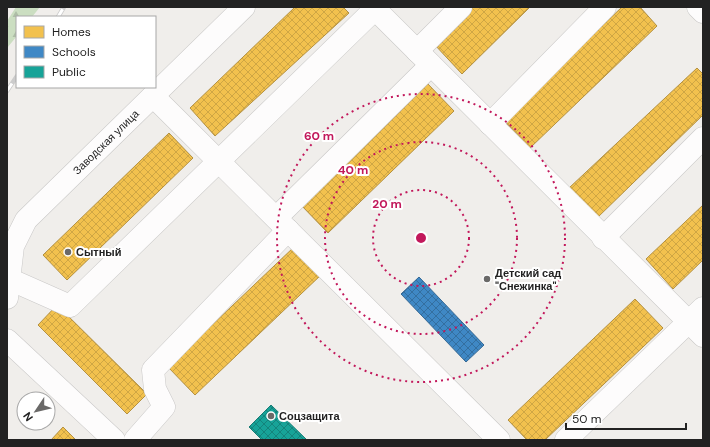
<svg xmlns="http://www.w3.org/2000/svg" width="710" height="447" viewBox="0 0 710 447" font-family="'DM Sans',sans-serif">
  <style>
    .forest { fill: url(#forest-firs) }
    .homes { fill: url(#homes-cross-hatch); stroke: #b49141 }
    .schools { fill: url(#schools-cross-hatch); stroke: #366994 }
    .public { fill: url(#public-cross-hatch); stroke: #1a7c75 }
    .lines { fill: none; stroke-linecap: round; stroke-linejoin: round }
    .minor-casing { stroke: #c9c8c7; stroke-width: 23 }
    .minor { stroke: #fdfcfc; stroke-width: 22 }
    .rail-casing { stroke: #ccc; stroke-width: 4.5 }
    .rail { stroke: #fff; stroke-width: 3; stroke-dasharray: 9; stroke-linecap: butt }
    .ring { fill: none; stroke: #c2185b; stroke-width: 2; stroke-dasharray: 2 4 }
    .poi-dot { fill: #6a6968; stroke: #fff; stroke-width: 1.5 }
    .labels { text-anchor: middle; stroke-width: 4; stroke-linejoin: round; paint-order: stroke }
    .street-label { font-size: 11px; fill: #222; stroke: #fff }
    .poi-label { font-size: 11px; font-weight: bold; fill: #222; stroke: #fff; text-anchor: start }
    .centre { fill: #c2185b; stroke: #fff; stroke-width: 2 }
    .ring-label { font-size: 12px; text-anchor: middle; font-weight: bold; fill: #c2185b; stroke: #fff; stroke-width: 4; stroke-linejoin: round; paint-order: stroke }
  </style>
  <defs>
    <pattern id="forest-firs" width="22" height="20" patternUnits="userSpaceOnUse"><rect width="22" height="20" fill="#cbdec1"/><path d="M5 1l3.5 6h-7zM16 11l3.5 6h-7z" fill="#aebea6"/></pattern>
    <pattern id="homes-cross-hatch" width="8" height="8" patternUnits="userSpaceOnUse"><rect width="8" height="8" fill="#f2c14e"/><path d="M0 0l8 8M0 8l8-8" fill="none" stroke="#cfa644"/></pattern>
    <pattern id="schools-cross-hatch" width="8" height="8" patternUnits="userSpaceOnUse"><rect width="8" height="8" fill="#3f88c5"/><path d="M0 0l8 8M0 8l8-8" fill="none" stroke="#346fa0"/></pattern>
    <pattern id="public-cross-hatch" width="8" height="8" patternUnits="userSpaceOnUse"><rect width="8" height="8" fill="#17a398"/><path d="M0 0l8 8M0 8l8-8" fill="none" stroke="#14847c"/></pattern>
  </defs>
  <rect width="100%" height="100%" fill="#f0eeeb"/>
  <!-- forest -->
  <path class="forest" d="M16 7H40L32 17H17V36L7 48V21Z"/>
  <!-- homes -->
  <path class="homes" d="M295 7H343L349 13 215 136 190 108Z
    M473 7H530L462 74 434 44Z
    M622 7H640L657 26 530 148 503 120Z
    M697 68 703 74V115L597 218 569 188Z
    M426 82 454 111 328 233 300 204Z
    M169 133 193 158 67 280 43 255Z
    M703 205V260L673 289 646 259Z
    M295 246 322 274 195 395 168 367Z
    M635 299 663 328 545 440H527L508 420Z
    M57 305 147 394 127 414 38 325Z
    M63 427 76 440H51Z"/>
  <!-- schools -->
  <path class="schools" d="M419 277 484 345 466 362 401 294Z"/>
  <!-- public -->
  <path class="public" d="M271 405 307 440H262L249 427Z"/>
  <g class="lines">
    <!-- minor casing -->
    <g class="minor-casing">
      <g id="minor">
        <path d="M373 7 703 336"/>
        <path d="M698 7 703 12"/>
        <path d="M417 51 461 7"/>
        <path d="M153 96 499 440"/>
        <path d="M490 124 605 7"/>
        <path d="M276 218 431 65"/>
        <path d="M603 238 703 138"/>
        <path d="M9 279 70 306 377 7"/>
        <path id="s1" d="M7 298 13 246 26 220 244 7"/>
        <path d="M7 340 114 440"/>
        <path d="M135 440 164 407 155 389 153 370 288 230"/>
        <path d="M566 440 703 308"/>
      </g>
    </g>
    <!-- minor -->
    <use href="#minor" class="minor"/>
    <!-- rail casing -->
    <g class="rail-casing">
      <path id="rail" d="M58 17 64 7
        M7 91 17 76"/>
    </g>
    <!-- rail -->
    <use href="#rail" class="rail"/>
  </g>
  <!-- distance rings -->
  <g class="ring">
    <circle cx="421" cy="238" r="48"/>
    <circle cx="421" cy="238" r="96"/>
    <circle cx="421" cy="238" r="144"/>
  </g>
  <!-- markers -->
  <g class="poi-dot">
    <circle cx="68" cy="252" r="4"/>
    <circle cx="487" cy="279" r="4"/>
    <circle cx="271" cy="416" r="4"/>
  </g>
  <g class="labels">
    <!-- street labels -->
    <g class="street-label">
      <text dy="4" stroke="none"><textPath href="#s1" startOffset="193">Заводская улица</textPath></text>
    </g>
    <!-- poi labels -->
    <g class="poi-label">
      <text x="76" y="256">Сытный</text>
      <text x="495" y="277">Детский сад<tspan x="495" dy="13">"Снежинка"</tspan></text>
      <text x="279" y="420">Соцзащита</text>
    </g>
  </g>
  <circle cx="421" cy="238" r="6" class="centre"/>
  <g class="ring-label">
    <text x="319" y="140">60 m</text>
    <text x="353" y="174">40 m</text>
    <text x="387" y="208">20 m</text>
  </g>
  <!-- border -->
  <rect width="710" height="447" fill="none" stroke="#222222" stroke-width="16"/>
  <!-- legend -->
  <rect x="16" y="16" width="140" height="72" fill="#ffffff" stroke="#a7a7a7"/>
  <rect x="24" y="26" width="20" height="12" fill="#f2c14e" stroke="#a7a7a7"/>
  <text x="52" y="36" font-size="12" fill="#222222">Homes</text>
  <rect x="24" y="46" width="20" height="12" fill="#3f88c5" stroke="#a7a7a7"/>
  <text x="52" y="56" font-size="12" fill="#222222">Schools</text>
  <rect x="24" y="66" width="20" height="12" fill="#17a398" stroke="#a7a7a7"/>
  <text x="52" y="76" font-size="12" fill="#222222">Public</text>
  <!-- north arrow -->
  <g transform="translate(36 411) rotate(235)"><circle r="19" fill="#ffffff" stroke="#a7a7a7"/>
  <path d="M0-3L7 15L0 10L-7 15Z" fill="#6a6968"/>
  <text y="-6" font-size="11" font-weight="bold" text-anchor="middle" fill="#222222">N</text>
  </g>
  <!-- scale -->
  <path d="M566 423v6h120v-6" fill="none" stroke="#222222" stroke-width="2"/>
  <text x="572" y="423" font-size="12" fill="#222222" stroke="#ffffff" stroke-width="3" paint-order="stroke">50 m</text>
</svg>
